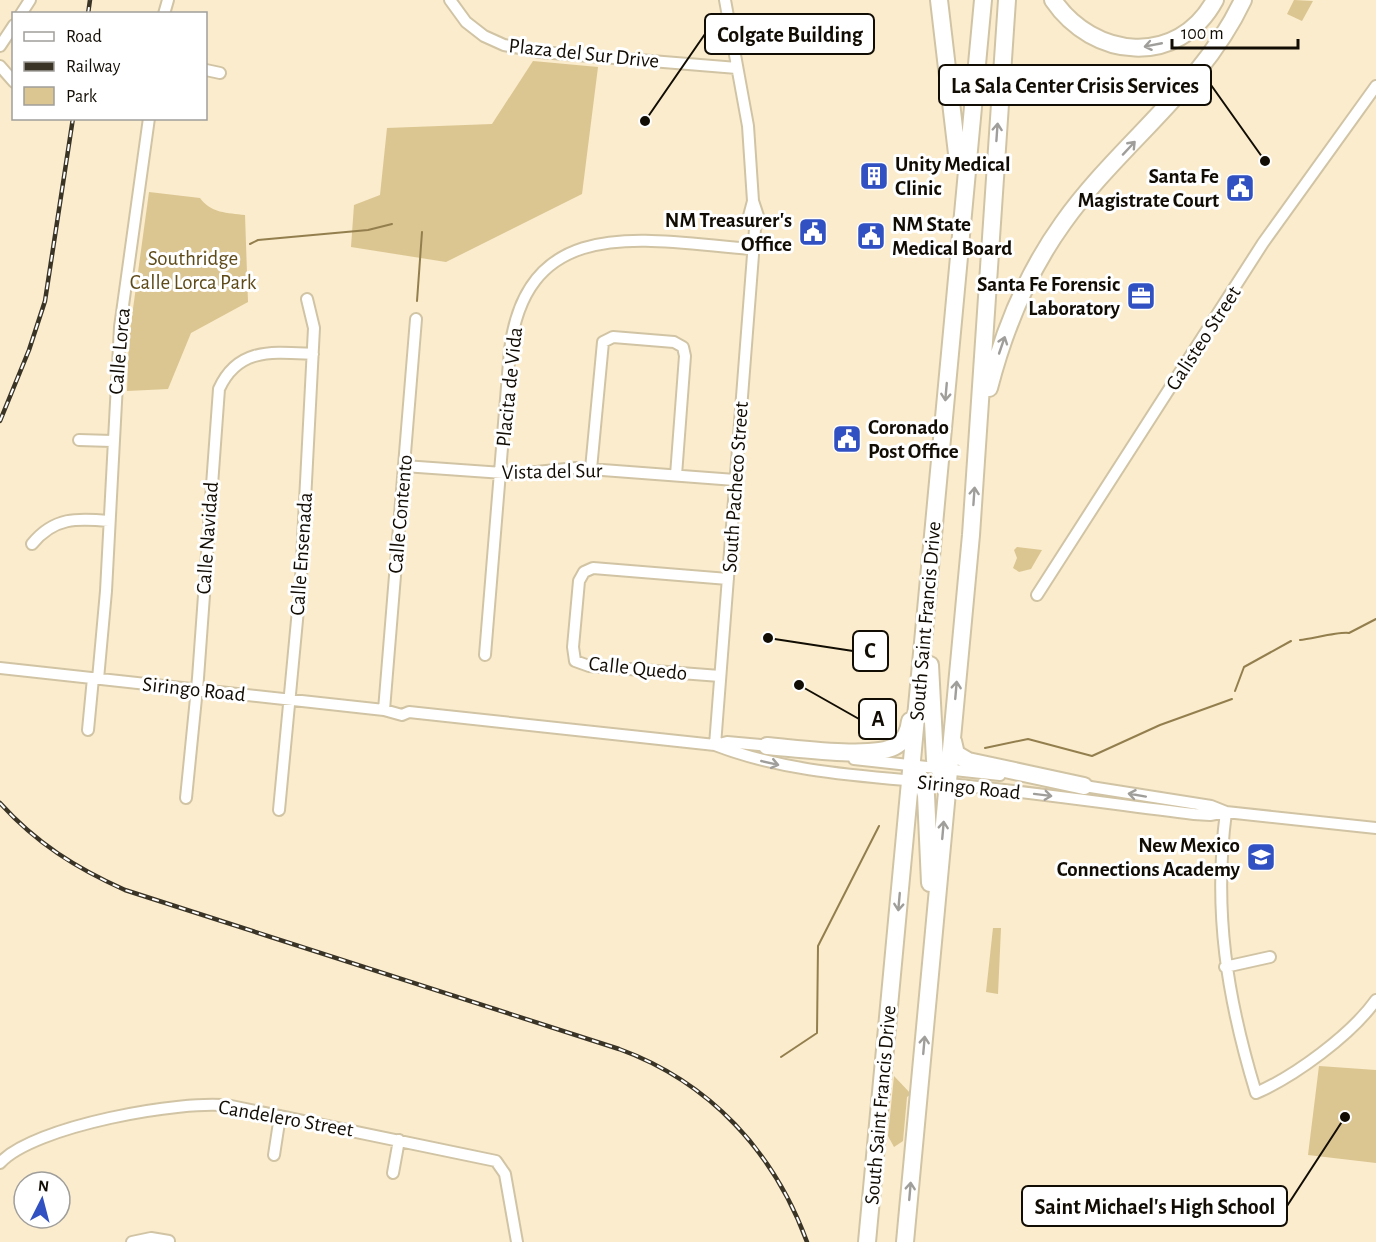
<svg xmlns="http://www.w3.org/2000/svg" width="1376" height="1242" viewBox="0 0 1376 1242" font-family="'Alegreya Sans',sans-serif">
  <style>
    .green { fill: #dbc591 }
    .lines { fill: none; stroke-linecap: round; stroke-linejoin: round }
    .stream { stroke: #937e4e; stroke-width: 2 }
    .minor-casing { stroke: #d1c4a5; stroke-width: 14 }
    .highway-casing { stroke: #d1c4a5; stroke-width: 20 }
    .minor { stroke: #fff; stroke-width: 10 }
    .highway { stroke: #fff; stroke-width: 16 }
    .rail-casing { stroke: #3a3427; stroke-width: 4.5 }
    .rail { stroke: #fff; stroke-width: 2; stroke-dasharray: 7; stroke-linecap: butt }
    .oneway { stroke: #a09e9b }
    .labels { text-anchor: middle; stroke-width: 6; stroke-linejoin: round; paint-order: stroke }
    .street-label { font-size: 21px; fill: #120d04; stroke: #fff }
    .poi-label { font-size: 21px; font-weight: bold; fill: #120d04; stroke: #fff; text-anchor: end }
    .park-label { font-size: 21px; fill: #5f4b19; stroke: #fff }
    .leader { fill: none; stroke: #120d04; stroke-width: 2 }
    .callout-dot { fill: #120d04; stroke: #fff; stroke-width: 2 }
    .callout { fill: #fff; stroke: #120d04; stroke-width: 2 }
    .callout-label { font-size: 22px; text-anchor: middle; font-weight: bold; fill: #120d04 }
  </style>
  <rect width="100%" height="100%" fill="#faeccc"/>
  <!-- green -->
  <path class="green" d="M1294 0 1313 1 1302 21 1287 14Z
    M533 61 598 67 582 194 446 262 351 247 354 205 380 195 387 128 492 124Z
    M149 192 200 198C211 213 227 213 245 215L248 302 191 333 168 389 127 391 129 338Z
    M1017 547 1042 550 1031 569 1019 572 1013 568 1017 558 1014 550Z
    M993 928H1001L998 994 986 992Z
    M1319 1066 1376 1070V1163L1308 1155Z
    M894 1076 911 1094 907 1097 903 1141 894 1147 888 1136Z"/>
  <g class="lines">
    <!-- stream -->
    <path class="stream" d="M250 244 258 240 368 230 392 224
      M417 301 422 232
      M1300 640C1311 639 1341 631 1349 633L1376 619
      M1235 691 1244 667 1291 641
      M985 748 1028 739 1092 756 1160 725 1232 699
      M781 1057 817 1033 818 946 879 826"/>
    <!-- minor casing -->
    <g class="minor-casing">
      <path id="minor" d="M450 0 466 22 484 36 504 45 541 52 737 68
        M21 14 30 0
        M164 14 168 0
        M0 46 14 25
        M0 66 14 82
        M206 70 220 73
        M753 201 749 216 755 229
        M79 440 112 441
        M404 466 516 474 576 468 735 480
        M591 469 603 342 613 337 674 342 683 347 685 356 676 475
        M32 544C54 517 77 518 109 521
        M1037 595 1263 243 1376 86
        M485 655 510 350C527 209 652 242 753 249
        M0 668 384 710 402 715 409 712 715 745C790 774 869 776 949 784 1031 792 1112 804 1194 814L1210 815 1226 812
        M720 676 589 666 575 661 573 647 579 581 584 572 593 568 728 579
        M98 679 106 591 120 327 149 118
        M384 710 416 319
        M88 730 93 678
        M715 745 755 229 758 216 753 201 748 126 725 0
        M715 745 727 742 771 746
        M854 759 1000 775
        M1078 785 1211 806 1226 812 1376 828
        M186 798 198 678 219 389C238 347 273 352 313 354
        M279 810 301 578 314 328 307 299
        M1226 812C1213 911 1227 998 1256 1093 1295 1076 1351 1035 1376 1000
        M1225 967 1270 957
        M274 1155 280 1116
        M0 1163C33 1126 183 1099 231 1106L496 1161 505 1174 517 1242
        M393 1173 399 1140
        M132 1242 151 1238 169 1241"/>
    </g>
    <!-- highway casing -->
    <g class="highway-casing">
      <path id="highway" d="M939 0 958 162
        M1053 0C1093 59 1178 68 1215 0
        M989 388C1004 330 1027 273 1063 223 1119 144 1201 89 1243 0
        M930 665 935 760 947 784
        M953 741 956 754 968 761 1084 786
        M767 746C795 748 876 760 897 745 905 740 909 730 910 721
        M912 765 922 781 926 795 930 883
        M867 1242 983 0
        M905 1242 971 535 1007 0"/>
    </g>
    <!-- minor -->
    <use href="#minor" class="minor"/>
    <!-- highway -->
    <use href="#highway" class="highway"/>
    <!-- rail casing -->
    <g class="rail-casing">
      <path id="rail" d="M88 14 90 0
        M0 421 29 350 45 301 73 118
        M0 803C36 843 76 868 125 890L619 1049C710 1082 774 1152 807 1242"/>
    </g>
    <!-- rail -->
    <use href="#rail" class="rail"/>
  </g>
  <!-- one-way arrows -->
  <defs><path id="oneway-shaft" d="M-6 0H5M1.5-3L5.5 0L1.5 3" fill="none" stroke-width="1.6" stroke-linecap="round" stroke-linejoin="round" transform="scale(1.5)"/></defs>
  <g class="oneway">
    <use href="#oneway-shaft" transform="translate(1153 45) rotate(169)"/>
    <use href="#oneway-shaft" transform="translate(997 132) rotate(-86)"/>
    <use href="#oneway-shaft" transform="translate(1129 148) rotate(-47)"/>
    <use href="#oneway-shaft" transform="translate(1002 345) rotate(-71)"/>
    <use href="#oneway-shaft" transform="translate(946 392) rotate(95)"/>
    <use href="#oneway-shaft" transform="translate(974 496) rotate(-86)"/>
    <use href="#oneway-shaft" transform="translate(956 690) rotate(-85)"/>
    <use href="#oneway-shaft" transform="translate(770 763) rotate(13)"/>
    <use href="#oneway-shaft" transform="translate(1043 795) rotate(7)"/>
    <use href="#oneway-shaft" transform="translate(1137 795) rotate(-170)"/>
    <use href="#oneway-shaft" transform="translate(943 830) rotate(-85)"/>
    <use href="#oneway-shaft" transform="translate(899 902) rotate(95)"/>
    <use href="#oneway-shaft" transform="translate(924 1045) rotate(-85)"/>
    <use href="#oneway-shaft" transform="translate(910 1191) rotate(-85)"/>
  </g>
  <!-- icons -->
  <defs>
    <g id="building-square" transform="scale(1.5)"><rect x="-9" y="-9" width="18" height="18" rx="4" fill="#3150c1" stroke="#fff"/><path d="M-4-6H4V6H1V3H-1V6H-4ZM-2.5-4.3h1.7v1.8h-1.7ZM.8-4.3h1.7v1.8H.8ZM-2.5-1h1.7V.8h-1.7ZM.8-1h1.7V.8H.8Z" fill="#fff"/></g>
    <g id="civic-square" transform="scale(1.5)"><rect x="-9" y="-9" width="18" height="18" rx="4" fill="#3150c1" stroke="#fff"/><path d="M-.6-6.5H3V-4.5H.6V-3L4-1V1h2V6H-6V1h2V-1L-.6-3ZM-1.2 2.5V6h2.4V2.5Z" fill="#fff"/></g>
    <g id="office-square" transform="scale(1.5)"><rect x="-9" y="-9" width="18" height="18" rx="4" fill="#3150c1" stroke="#fff"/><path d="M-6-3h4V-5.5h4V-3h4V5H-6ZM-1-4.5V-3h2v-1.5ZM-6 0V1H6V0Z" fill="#fff"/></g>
    <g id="school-square" transform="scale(1.5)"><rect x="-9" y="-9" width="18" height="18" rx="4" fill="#3150c1" stroke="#fff"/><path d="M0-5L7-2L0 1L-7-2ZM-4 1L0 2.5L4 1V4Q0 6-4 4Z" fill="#fff"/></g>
  </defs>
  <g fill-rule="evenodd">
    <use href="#building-square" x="874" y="176"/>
    <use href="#civic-square" x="1240" y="188"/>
    <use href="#civic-square" x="813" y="232"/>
    <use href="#civic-square" x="871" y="236"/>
    <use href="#office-square" x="1141" y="296"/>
    <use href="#civic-square" x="847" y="439"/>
    <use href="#school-square" x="1261" y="857"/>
  </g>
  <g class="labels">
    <!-- street labels -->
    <g class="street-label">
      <text transform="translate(584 53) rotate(6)" y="7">Plaza del Sur Drive</text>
      <text transform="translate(1203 338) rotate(-57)" y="7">Galisteo Street</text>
      <text transform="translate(119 351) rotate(-85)" y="7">Calle Lorca</text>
      <text transform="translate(509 387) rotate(-84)" y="7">Placita de Vida</text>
      <text transform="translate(552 471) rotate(-1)" y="7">Vista del Sur</text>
      <text transform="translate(735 487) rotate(-86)" y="7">South Pacheco Street</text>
      <text transform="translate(400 514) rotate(-85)" y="7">Calle Contento</text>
      <text transform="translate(207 538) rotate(-86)" y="7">Calle Navidad</text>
      <text transform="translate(301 554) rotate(-86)" y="7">Calle Ensenada</text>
      <text transform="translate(925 621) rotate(-85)" y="7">South Saint Francis Drive</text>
      <text transform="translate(638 668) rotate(6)" y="7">Calle Quedo</text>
      <text transform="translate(194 689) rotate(6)" y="7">Siringo Road</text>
      <text transform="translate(969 787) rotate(6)" y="7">Siringo Road</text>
      <text transform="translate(880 1105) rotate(-85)" y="7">South Saint Francis Drive</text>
      <text transform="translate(286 1118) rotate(10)" y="7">Candelero Street</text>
    </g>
    <!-- poi labels -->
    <g class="poi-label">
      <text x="895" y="171" text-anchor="start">Unity Medical<tspan x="895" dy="24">Clinic</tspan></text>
      <text x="1219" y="183">Santa Fe<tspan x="1219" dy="24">Magistrate Court</tspan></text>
      <text x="792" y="227">NM Treasurer's<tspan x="792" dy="24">Office</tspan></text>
      <text x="892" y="231" text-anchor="start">NM State<tspan x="892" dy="24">Medical Board</tspan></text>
      <text x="1120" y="291">Santa Fe Forensic<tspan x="1120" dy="24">Laboratory</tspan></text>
      <text x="868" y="434" text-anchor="start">Coronado<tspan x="868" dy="24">Post Office</tspan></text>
      <text x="1240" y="852">New Mexico<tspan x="1240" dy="24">Connections Academy</tspan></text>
    </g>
    <!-- park labels -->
    <g class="park-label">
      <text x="193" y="265">Southridge<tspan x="193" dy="24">Calle Lorca Park</tspan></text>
    </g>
  </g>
  <!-- callouts -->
  <path class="leader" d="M645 121L705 34M1265 161L1211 85M768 638L853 651M799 685L859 719M1345 1117L1287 1206"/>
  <g class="callout-dot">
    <circle cx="645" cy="121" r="6"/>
    <circle cx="1265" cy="161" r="6"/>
    <circle cx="768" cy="638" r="6"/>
    <circle cx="799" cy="685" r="6"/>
    <circle cx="1345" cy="1117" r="6"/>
  </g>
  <g class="callout">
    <rect x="705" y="14" width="169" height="40" rx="6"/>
    <rect x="939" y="65" width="272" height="40" rx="6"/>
    <rect x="853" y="631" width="35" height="40" rx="6"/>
    <rect x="859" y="699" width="37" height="40" rx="6"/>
    <rect x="1022" y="1186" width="265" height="40" rx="6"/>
  </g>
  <g class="callout-label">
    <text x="790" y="42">Colgate Building</text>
    <text x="1075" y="93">La Sala Center Crisis Services</text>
    <text x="870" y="658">C</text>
    <text x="878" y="726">A</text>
    <text x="1155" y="1214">Saint Michael's High School</text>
  </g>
  <!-- legend -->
  <rect x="12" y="12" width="195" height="108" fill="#ffffff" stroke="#a09e9b" stroke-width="1.5"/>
  <rect x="24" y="32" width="30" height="9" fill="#ffffff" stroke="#a09e9b" stroke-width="1.5"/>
  <text x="66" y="42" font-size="18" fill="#120d04">Road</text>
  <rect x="24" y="62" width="30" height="9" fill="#3a3427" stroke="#a09e9b" stroke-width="1.5"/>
  <text x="66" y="72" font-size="18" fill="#120d04">Railway</text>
  <rect x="24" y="87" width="30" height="18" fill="#dbc591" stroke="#a09e9b" stroke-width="1.5"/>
  <text x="66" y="102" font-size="18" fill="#120d04">Park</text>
  <!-- north arrow -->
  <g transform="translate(42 1200) rotate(6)"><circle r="28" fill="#ffffff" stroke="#a09e9b" stroke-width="1.5"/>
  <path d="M0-4.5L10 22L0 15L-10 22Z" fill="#3150c1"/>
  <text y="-9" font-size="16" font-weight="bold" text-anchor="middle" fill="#120d04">N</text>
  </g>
  <!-- scale -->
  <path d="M1172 39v9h126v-9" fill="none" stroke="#120d04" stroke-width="3"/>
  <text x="1181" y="39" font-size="18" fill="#120d04" stroke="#ffffff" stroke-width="4.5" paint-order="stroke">100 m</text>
</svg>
